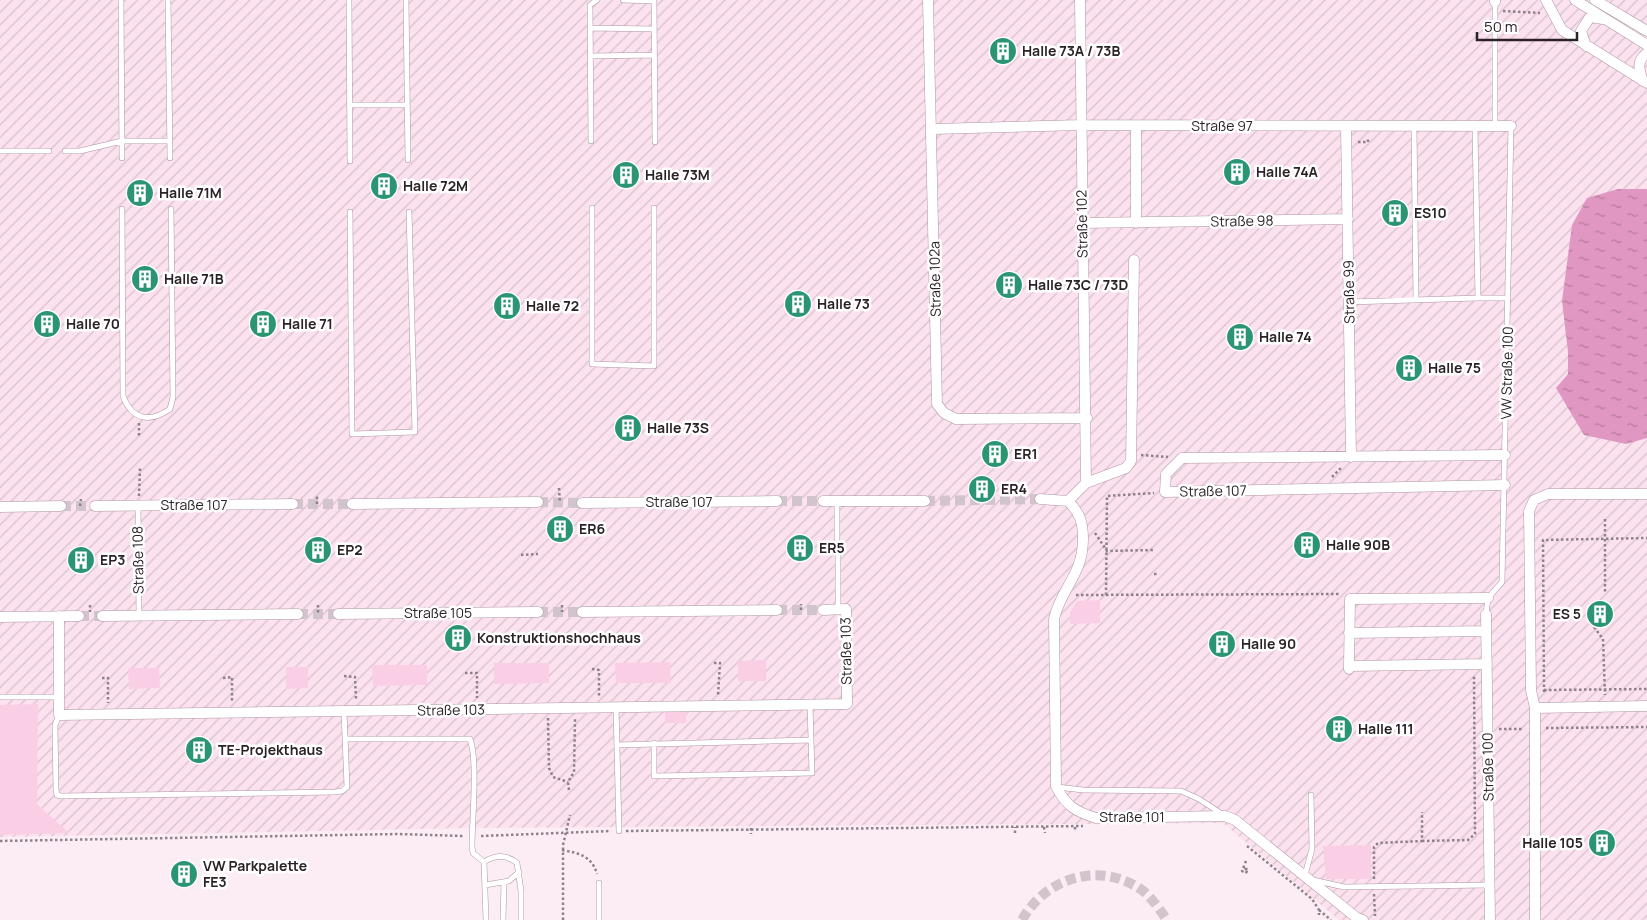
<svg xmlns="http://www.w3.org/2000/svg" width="1647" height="920" viewBox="0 0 1647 920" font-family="Manrope,sans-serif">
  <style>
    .industrial { fill: url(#industrial-furrows) }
    .grass { fill: #facfe6 }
    .water { fill: url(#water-ripples) }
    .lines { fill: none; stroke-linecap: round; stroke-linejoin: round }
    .street-tunnel { stroke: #d2c4cc; stroke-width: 10; stroke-dasharray: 10 5; stroke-linecap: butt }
    .lane-casing { stroke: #ae97a3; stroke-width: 6 }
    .street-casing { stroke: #ae97a3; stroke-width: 11 }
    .path { stroke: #8e8289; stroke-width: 2.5; stroke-dasharray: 2.5 2.5; stroke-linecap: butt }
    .lane { stroke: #fff; stroke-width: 5 }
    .street { stroke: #fff; stroke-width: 10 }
    .labels { text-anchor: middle; stroke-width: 5; stroke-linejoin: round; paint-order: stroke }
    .poi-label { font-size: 14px; font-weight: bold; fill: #2b2227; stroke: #fff; text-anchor: start }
    .street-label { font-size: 14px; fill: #2b2227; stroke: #fff }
  </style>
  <defs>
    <pattern id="industrial-furrows" width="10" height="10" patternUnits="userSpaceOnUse" patternTransform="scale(1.25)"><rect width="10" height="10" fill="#fce1ef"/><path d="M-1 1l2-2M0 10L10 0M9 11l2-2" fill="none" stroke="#d8c1cd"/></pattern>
    <pattern id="water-ripples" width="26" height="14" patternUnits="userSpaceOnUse" patternTransform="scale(1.25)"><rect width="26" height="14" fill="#e097c1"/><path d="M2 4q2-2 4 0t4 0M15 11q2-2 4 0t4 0" fill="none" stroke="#b67b9d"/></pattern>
  </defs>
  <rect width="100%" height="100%" fill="#fcedf5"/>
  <!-- industrial -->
  <path class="industrial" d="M0 0H1647V920H1339L1223 823 473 828 0 837Z"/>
  <!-- grass -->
  <path class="grass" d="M1100 600V623L1070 624V612L1077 601Z
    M766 660V681H738V661Z
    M670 662 671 683H616L615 663Z
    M494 663H549V683L494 684Z
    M372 665H427V685L373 686Z
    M286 667H308V688L286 689Z
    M128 668H159L160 688 129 689Z
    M38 704 37 804 69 833 0 835V705Z
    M686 710V723H665V711Z
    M1371 845V879H1326L1323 846Z"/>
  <!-- water -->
  <path class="water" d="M1618 189H1647V438L1626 444 1584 435 1556 388 1568 374V352L1562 301 1572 225 1587 198Z"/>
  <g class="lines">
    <!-- street-tunnel -->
    <path class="street-tunnel" d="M777 501H823
      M925 501 1040 499
      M538 502 582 503
      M293 504H352
      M61 506H95
      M777 610H823
      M538 612H582
      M298 614H338
      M79 616H102
      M1022 920C1046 877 1100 861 1142 890 1152 898 1160 910 1167 920"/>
    <!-- lane casing -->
    <g class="lane-casing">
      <path id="lane" d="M121 0 122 158
        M168 0 170 158
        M349 0 350 161
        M406 0 408 160
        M623 0 654 1 655 142
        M591 28 654 29
        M591 56 654 55
        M349 105H407
        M1414 126 1416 300
        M1495 126V2
        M591 141 590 5 597 0
        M0 151H49
        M65 151H80L122 141H170
        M592 208V364L654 366V208
        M122 209 123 396C132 420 150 423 170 409L173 397 171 209
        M350 212 352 434 415 432 409 212
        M1478 298H1508
        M1349 302 1478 298 1475 126
        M837 501V539
        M138 506 139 616
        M838 557V609
        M1486 614 1488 598 1502 582 1511 126
        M0 697H58
        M616 707 619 831
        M59 715 55 725 56 790 57 795 61 796 335 792 342 791 347 787 344 711
        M346 739H470C478 760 472 821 472 847L473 853 484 862 486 920
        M654 743V776L812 773 810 705
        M617 745 811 740
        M1057 787 1083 790 1181 791 1199 799 1222 814
        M484 862C495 855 506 854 517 863L521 891V920
        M1305 875 1312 849 1311 795
        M1313 880 1344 887 1489 885
        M485 885 509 881 519 872
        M503 920 504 882
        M599 920V883"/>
    </g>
    <!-- street casing -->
    <g class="street-casing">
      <path id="street" d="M928 0 937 404 944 413 956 419 1087 418
        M1546 0 1562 30 1647 83
        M1575 0 1647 45
        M1595 0 1647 31
        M1495 2V0
        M1586 46 1581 31 1590 17 1603 19
        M1643 81C1639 70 1636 61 1647 53
        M1346 126 1351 457
        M933 129 1081 125 1511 126
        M1081 223 1348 219
        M1136 223V126
        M1086 483 1126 468 1131 461 1134 260
        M1505 485 1165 492 1166 474 1182 458 1505 455
        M1040 499 1068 501
        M823 501H925
        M1068 501C1080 513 1083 522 1083 539 1083 575 1061 588 1054 619L1056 786C1065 805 1076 812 1096 818L1225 816 1235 820 1357 918 1363 920
        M1068 501 1086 483 1080 0
        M582 503 777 501
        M352 504 538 502
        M95 506 293 504
        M0 507 61 506
        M582 612 777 610
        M338 614 538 612
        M1486 614 1490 920
        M59 616V715L847 704 846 609 823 610
        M102 616 298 614
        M0 617 79 616
        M1349 633 1486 631
        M1349 666 1350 599 1488 598
        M1349 669V666L1487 664
        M1535 708 1531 690 1529 511 1534 500 1548 494H1647
        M1535 920V708L1647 706"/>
    </g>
    <!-- path -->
    <path class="path" d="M1503 11 1540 13
      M1358 142H1368V138
      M139 423V438
      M1141 455 1168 457
      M1332 477 1341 468
      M559 488 560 503
      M139 496 140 468
      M317 504V495
      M80 506 81 499
      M1605 519V594
      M1095 533 1107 551 1154 550
      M521 555 538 554
      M1154 574H1159
      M1076 595 1341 594
      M1106 595 1107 496 1154 493
      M90 605V612
      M318 605V614
      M562 605V612
      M801 610V604
      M1588 619 1603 639 1605 695
      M714 663H720L718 695
      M592 669 599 670V696
      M465 673H477V698
      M344 676 355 677 356 699
      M102 678H108V703
      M223 678 232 677V701
      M1544 690 1647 689
      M1544 692 1543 540 1647 538
      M548 718 549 768 553 777 568 782
      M1546 728 1647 727
      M1499 729H1523
      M569 790 568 782 574 772 575 719
      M1044 827 1045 833
      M1075 827V832
      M751 828V834
      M626 831 1083 826
      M1015 833V827
      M481 836 611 831
      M0 841 398 834 463 836
      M1422 841 1468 840 1475 834 1474 675
      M1247 846 1312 899 1319 910V915
      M562 850C579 853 592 856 597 874
      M1246 861 1242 871 1246 873
      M1246 873 1248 869H1245L1246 872
      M1374 879V847L1378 843 1422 841V812
      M1374 894 1375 916
      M1319 910 1331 920
      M563 920V845L570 815"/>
    <!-- lane -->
    <use href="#lane" class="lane"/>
    <!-- street -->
    <use href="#street" class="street"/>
  </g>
  <!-- icons -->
  <defs>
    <g id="building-disc" transform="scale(1.4375)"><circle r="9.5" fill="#2b9472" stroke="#fff"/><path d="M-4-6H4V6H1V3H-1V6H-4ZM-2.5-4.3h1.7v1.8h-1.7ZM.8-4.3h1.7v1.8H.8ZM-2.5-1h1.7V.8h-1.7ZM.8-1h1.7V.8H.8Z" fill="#fff"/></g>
  </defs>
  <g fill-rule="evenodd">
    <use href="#building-disc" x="1003" y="51"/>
    <use href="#building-disc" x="1237" y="172"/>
    <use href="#building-disc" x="626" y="175"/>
    <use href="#building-disc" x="384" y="186"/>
    <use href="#building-disc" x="140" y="193"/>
    <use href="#building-disc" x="1395" y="213"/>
    <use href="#building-disc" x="145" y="279"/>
    <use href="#building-disc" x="1009" y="285"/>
    <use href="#building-disc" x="798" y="304"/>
    <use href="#building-disc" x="507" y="306"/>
    <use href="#building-disc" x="47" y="324"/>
    <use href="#building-disc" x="263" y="324"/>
    <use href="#building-disc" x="1240" y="337"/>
    <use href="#building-disc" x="1409" y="368"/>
    <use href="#building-disc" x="628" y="428"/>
    <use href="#building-disc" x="995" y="454"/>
    <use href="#building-disc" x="982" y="489"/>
    <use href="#building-disc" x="560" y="529"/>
    <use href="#building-disc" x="1307" y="545"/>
    <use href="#building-disc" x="800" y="548"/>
    <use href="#building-disc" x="318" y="550"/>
    <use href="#building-disc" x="81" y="560"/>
    <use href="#building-disc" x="1600" y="614"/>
    <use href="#building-disc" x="458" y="638"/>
    <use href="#building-disc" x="1222" y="644"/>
    <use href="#building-disc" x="1339" y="729"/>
    <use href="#building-disc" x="199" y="750"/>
    <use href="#building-disc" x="1602" y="843"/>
    <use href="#building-disc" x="184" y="874"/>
  </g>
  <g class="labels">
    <!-- poi labels -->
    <g class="poi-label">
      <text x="1022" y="56">Halle 73A / 73B</text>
      <text x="1256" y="177">Halle 74A</text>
      <text x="645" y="180">Halle 73M</text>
      <text x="403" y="191">Halle 72M</text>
      <text x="159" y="198">Halle 71M</text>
      <text x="1414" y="218">ES10</text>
      <text x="164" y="284">Halle 71B</text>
      <text x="1028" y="290">Halle 73C / 73D</text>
      <text x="817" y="309">Halle 73</text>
      <text x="526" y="311">Halle 72</text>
      <text x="66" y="329">Halle 70</text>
      <text x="282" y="329">Halle 71</text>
      <text x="1259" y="342">Halle 74</text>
      <text x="1428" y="373">Halle 75</text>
      <text x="647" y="433">Halle 73S</text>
      <text x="1014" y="459">ER1</text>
      <text x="1001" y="494">ER4</text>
      <text x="579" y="534">ER6</text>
      <text x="1326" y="550">Halle 90B</text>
      <text x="819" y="553">ER5</text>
      <text x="337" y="555">EP2</text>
      <text x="100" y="565">EP3</text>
      <text x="1581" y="619" text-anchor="end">ES 5</text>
      <text x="477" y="643">Konstruktionshochhaus</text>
      <text x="1241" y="649">Halle 90</text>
      <text x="1358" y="734">Halle 111</text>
      <text x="218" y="755">TE-Projekthaus</text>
      <text x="1583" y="848" text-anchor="end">Halle 105</text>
      <text x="203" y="871">VW Parkpalette<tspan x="203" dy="16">FE3</tspan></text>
    </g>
    <!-- street labels -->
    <g class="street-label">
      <text x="1222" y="131">Straße 97</text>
      <text transform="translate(1242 221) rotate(-1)" y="5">Straße 98</text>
      <text transform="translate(1082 224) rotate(-91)" y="5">Straße 102</text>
      <text transform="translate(935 279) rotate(-91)" y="5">Straße 102a</text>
      <text transform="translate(1349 292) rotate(-91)" y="5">Straße 99</text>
      <text transform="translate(1507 373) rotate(-89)" y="5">VW Straße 100</text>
      <text transform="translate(1213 491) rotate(-1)" y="5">Straße 107</text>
      <text x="679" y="507">Straße 107</text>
      <text x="194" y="510">Straße 107</text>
      <text transform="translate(138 560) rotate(-91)" y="5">Straße 108</text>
      <text x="438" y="618">Straße 105</text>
      <text transform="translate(846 651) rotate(-91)" y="5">Straße 103</text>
      <text transform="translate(451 710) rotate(-1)" y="5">Straße 103</text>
      <text transform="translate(1488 767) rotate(-91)" y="5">Straße 100</text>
      <text x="1132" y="822">Straße 101</text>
    </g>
  </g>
  <!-- scale -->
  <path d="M1477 32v8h100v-8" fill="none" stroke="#2b2227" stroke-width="2.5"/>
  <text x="1484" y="32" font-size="15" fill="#2b2227" stroke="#ffffff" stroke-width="4" paint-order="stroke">50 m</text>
</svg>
